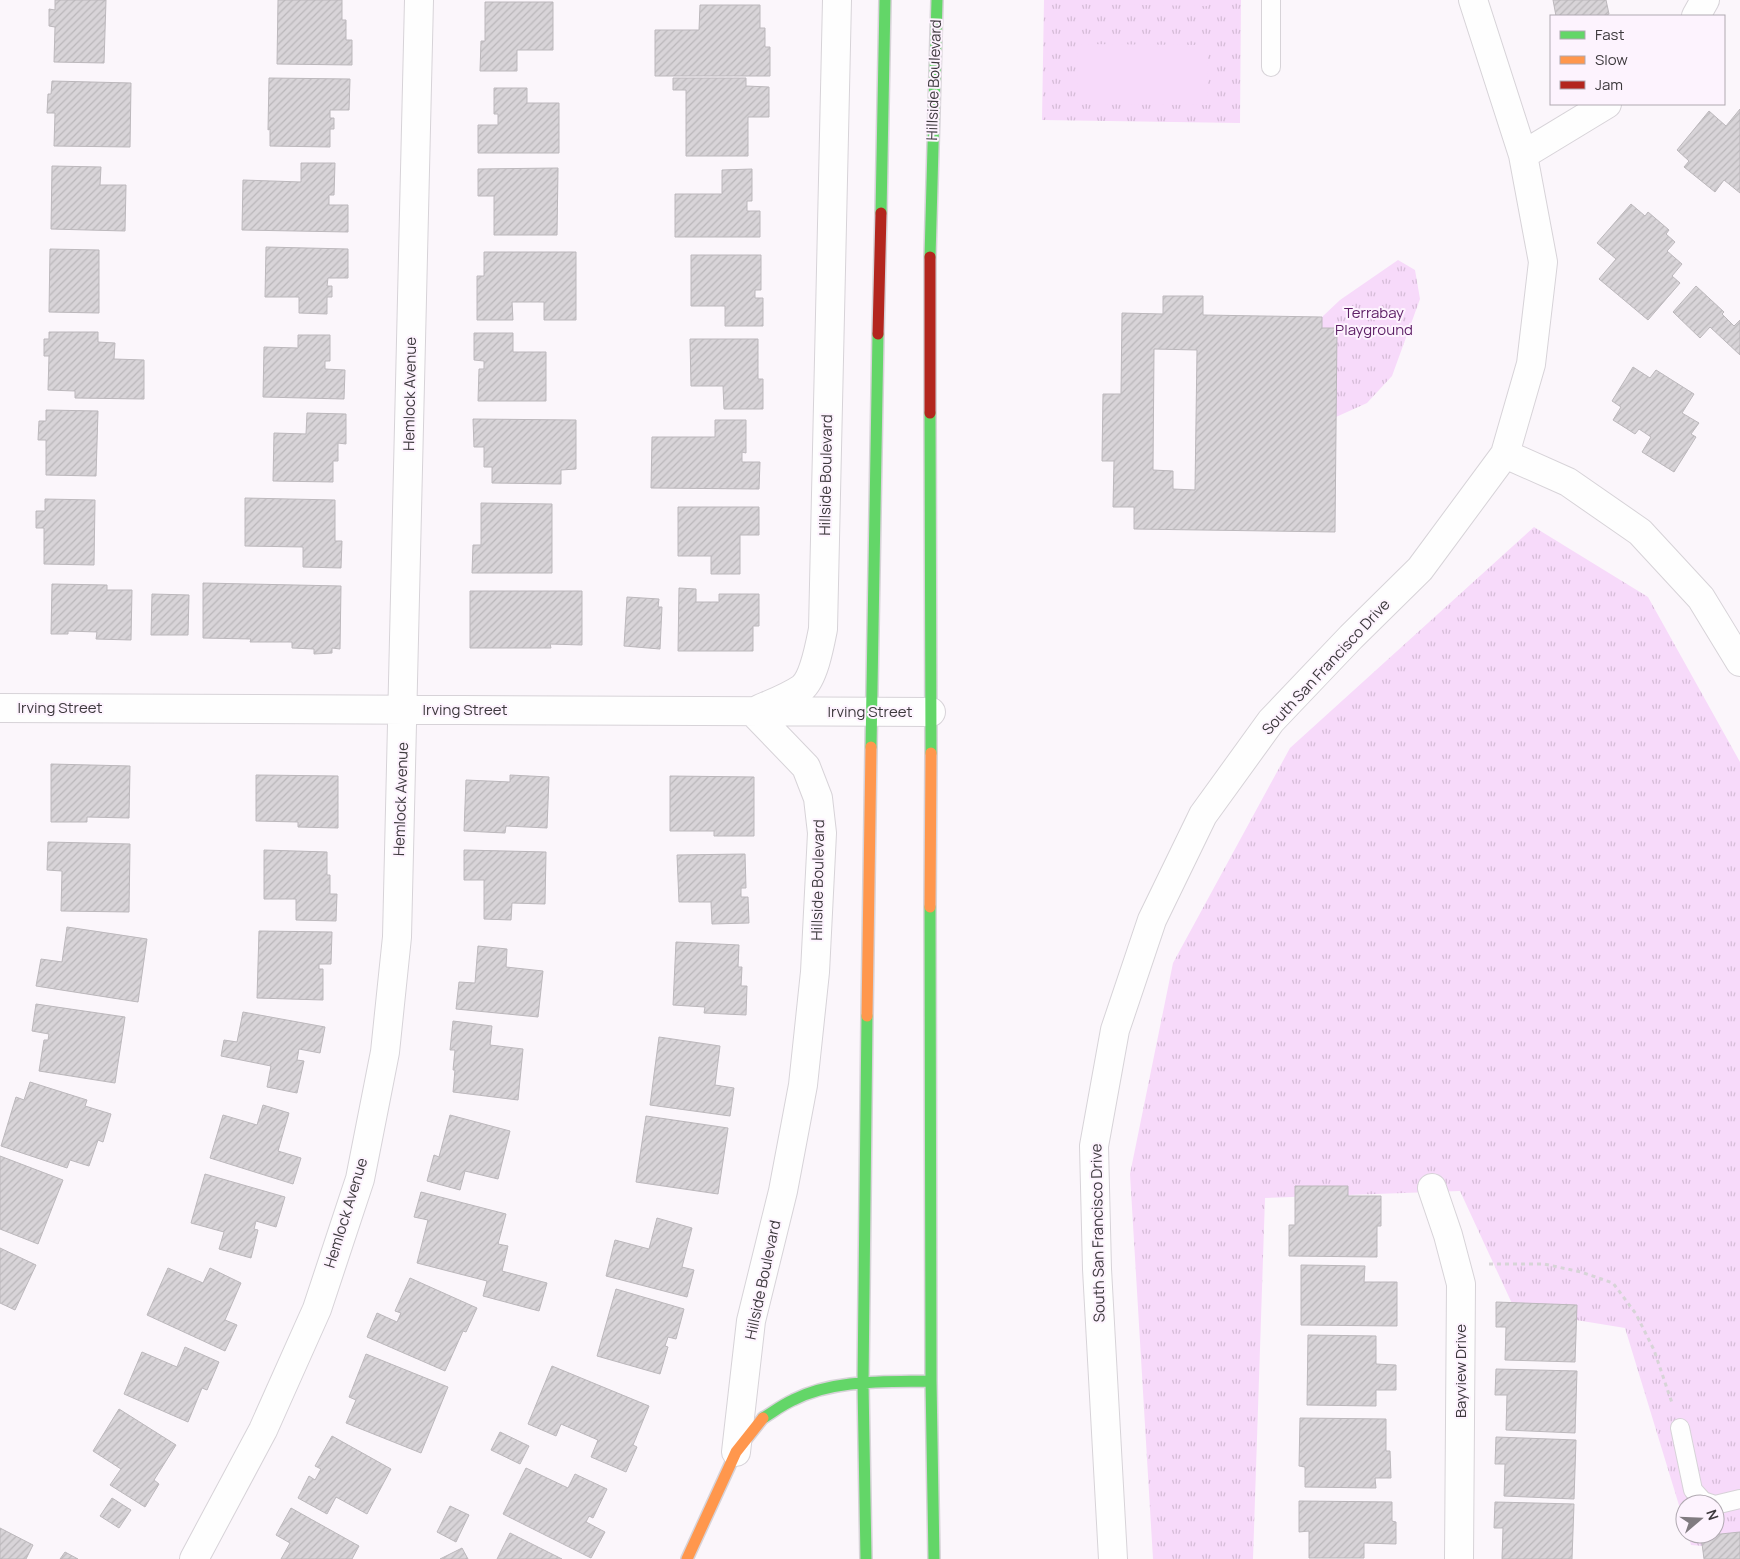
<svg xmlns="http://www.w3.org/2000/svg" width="1740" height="1559" viewBox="0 0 1740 1559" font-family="Manrope,sans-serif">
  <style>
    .grass { fill: url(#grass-tufts) }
    .pitch { fill: #f7dafa }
    .building { fill: url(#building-hatch); stroke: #bcb8bc; fill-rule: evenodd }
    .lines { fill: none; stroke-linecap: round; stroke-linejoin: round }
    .lane-casing { stroke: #d7d3d8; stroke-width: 20 }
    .street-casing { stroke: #d7d3d8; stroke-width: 30 }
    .fast-casing { stroke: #d7d3d8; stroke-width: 14 }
    .slow-casing { stroke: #d7d3d8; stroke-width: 14 }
    .jam-casing { stroke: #d7d3d8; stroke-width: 14 }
    .path { stroke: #d7d4d7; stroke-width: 3; stroke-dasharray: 4 4; stroke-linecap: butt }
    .lane { stroke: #fefefe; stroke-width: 18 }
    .street { stroke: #fefefe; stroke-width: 28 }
    .fast { stroke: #63d668; stroke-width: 11 }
    .slow { stroke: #ff974d; stroke-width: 11 }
    .jam { stroke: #b3261e; stroke-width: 11 }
    .labels { text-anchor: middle; stroke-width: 4; stroke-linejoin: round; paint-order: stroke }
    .street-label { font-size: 15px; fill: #3d393d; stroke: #fdf3fe }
    .park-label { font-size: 15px; fill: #5d1f65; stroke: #fdf3fe }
  </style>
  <defs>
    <pattern id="grass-tufts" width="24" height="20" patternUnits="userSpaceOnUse" patternTransform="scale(1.25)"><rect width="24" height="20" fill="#f7dafa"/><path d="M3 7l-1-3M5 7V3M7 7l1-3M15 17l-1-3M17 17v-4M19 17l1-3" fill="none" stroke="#d5bcd7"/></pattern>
    <pattern id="building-hatch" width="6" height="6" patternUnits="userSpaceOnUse" patternTransform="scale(1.25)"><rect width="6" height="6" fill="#d8d4d8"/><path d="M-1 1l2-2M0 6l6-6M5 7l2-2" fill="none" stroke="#bab7ba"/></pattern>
  </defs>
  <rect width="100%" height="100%" fill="#fbf6fb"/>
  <!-- grass -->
  <path class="grass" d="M1044 0H1241L1240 123 1042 120Z
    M1398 260 1415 270 1420 299 1392 376 1367 403 1336 417 1337 329 1322 328V317L1340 300Z
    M1534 527 1648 597 1740 762V1549L1691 1545 1688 1534H1715V1504H1685V1525L1625 1328 1515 1310 1460 1191 1265 1198 1253 1559H1153L1130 1174 1173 963 1290 748Z"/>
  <!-- pitch -->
  <path class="pitch" d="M1078 0H1208V6L1078 4Z
    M1078 44 1208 45 1207 105 1077 104Z"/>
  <!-- building -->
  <path class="building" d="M55 0H106L104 63 54 62 55 27 49 26V9L55 10Z
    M278 0H342V20H346V40H352V65L277 64Z
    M1553 0H1606L1609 14 1604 16H1556Z
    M485 2H553V50H517V71H480L481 41H485Z
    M700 5H760V28H765V47H770V76H655V30H699Z
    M269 78 350 79 349 110H330V118H334V129H330V147L270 146V129L268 130Z
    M673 78H746V86L769 87V117H748V156H686V90H673Z
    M52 81 131 83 130 147 54 146 55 113H47L48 94H51Z
    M494 88H527V103H559V153H478V125H498V114H494Z
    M1740 109V193L1724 180 1715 192 1684 167 1689 161 1677 150 1709 111 1726 126Z
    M301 163H335L334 195H329V205H348V232L242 230 243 180 301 182Z
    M52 166 101 167 100 185H126L125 231 51 229Z
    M558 168 557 235H494V196H478V169Z
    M752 169V201H747V211H760V237H675V194H722V170Z
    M1631 204 1645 216 1648 212 1669 230 1666 234 1675 242 1667 251 1682 264 1672 276 1680 283 1648 320 1599 279 1616 259 1597 243Z
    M266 247 348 249V278H328L327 286H332V297H327V314L299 313V297H265Z
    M50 249 99 250V313L49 312Z
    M484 252H576V320H544V302H512L513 320H477V276H484Z
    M691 255H761V290H755V298H763V326H725V306H691Z
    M1696 286 1724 312 1722 314 1734 326 1740 320V355L1710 327 1700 338 1673 312Z
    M1163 296H1203V315L1322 317V328H1337L1335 532 1134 529V507H1113L1114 461H1102L1103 394H1121L1122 313 1163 314ZM1154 349 1197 350 1195 490 1173 489V471L1153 470Z
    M49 332H98V342L115 343 114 359 144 360V399L75 398V391L48 390 49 356H44V339H49Z
    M474 333H513V352H546V401H478L479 369H484V361L474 360Z
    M298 335H330V361H325V369L345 370 344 399 263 397 264 347 298 348Z
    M690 339H758V379H763V409H724L723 386H691Z
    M1633 367 1650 378 1656 370 1694 394 1682 413 1699 423 1691 434 1696 437 1674 472 1642 452 1651 437 1639 429 1635 434 1613 420 1621 407 1612 401Z
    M46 410 98 411 96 476 46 475V440H38L39 421H46Z
    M307 413 346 414V444L338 443V461H333V482L273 481 274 433 306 434Z
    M473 419 576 420V469L561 470V484L492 483V467H484V447H474Z
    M715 420H746V453L742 452V462H760L759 489 651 488 652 437H715Z
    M245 498 335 500V541H342L341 568 303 567V547L245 546Z
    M45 499 95 500 94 565 44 564V528H36V511H45Z
    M481 503 552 504V573H472L473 545H481Z
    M678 507H759V535H740V574H711V556H678Z
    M203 583 341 586 340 649 332 648V653L314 654V649L292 648V642H250L251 639 203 638Z
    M52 584 107 585V590H132L131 640 96 639 97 632 68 631V634H51Z
    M679 588 696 589V602H719V594H759V626H753V651H678Z
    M470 591H582V645L550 644 551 648H470Z
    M152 594 189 595 188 635H151Z
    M627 597 659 599 658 607H662L660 649 624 646Z
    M51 764 130 766 129 818 87 817V822H51Z
    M256 775 338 776V828L298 827V822L256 821Z
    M510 775 549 777 547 828 506 826 505 833 464 831 466 780 510 782Z
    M670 776 754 777V836H714V831H670Z
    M48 842 130 844 129 912 61 911 62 871 47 870Z
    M264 850 327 852V875H330V894H337L336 921 296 920V899H264Z
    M464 850 546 852 545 904 512 903 511 920 484 919V880H464Z
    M745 854 746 888H741V897H748L749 923 712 924 711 902H679L677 855Z
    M67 927 147 939 138 1002 36 986 41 959 62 962Z
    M259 931 332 932 331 964H319V969H323V1000L257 998Z
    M676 942 739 945 738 967H742L741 986H747L746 1015 704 1013 705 1007 673 1005Z
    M478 946 507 949 506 967 543 971 538 1017 456 1009 459 982 475 983Z
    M36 1004 125 1017 115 1083 39 1071 44 1040H48L49 1034 32 1031Z
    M243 1012 325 1027 320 1053 299 1049 297 1060 304 1061 297 1093 267 1087 271 1066 221 1056 224 1040 237 1042Z
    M453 1021 492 1026 490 1045 523 1049 518 1100 453 1092 455 1070H453L455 1050H450Z
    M659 1037 720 1046 715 1085 734 1088 730 1116 650 1105Z
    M30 1082 87 1100 85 1106 111 1114 103 1142 98 1140 89 1166 70 1160 67 1168 1 1146 16 1097 24 1100Z
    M263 1105 289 1113 278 1151 301 1158 293 1184 210 1158 223 1115 257 1125Z
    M450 1115 510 1131 498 1179 465 1171 460 1190 427 1181 434 1155 439 1157Z
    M646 1116 728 1128 718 1194 636 1182Z
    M0 1156 63 1180 38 1244 0 1229Z
    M205 1174 285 1197 276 1227 256 1221 254 1229 258 1230 251 1258 219 1249 224 1232 191 1223Z
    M1295 1186H1348V1196H1381V1226H1377V1257L1289 1256V1225H1295Z
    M421 1192 506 1214 498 1244 508 1246 502 1271 547 1283 539 1311 483 1296 487 1281 417 1263 428 1220 414 1217Z
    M657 1218 692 1228 682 1267 694 1270 687 1297 606 1276 615 1240 649 1249Z
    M0 1248 36 1265 15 1310 0 1303Z
    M1301 1265 1365 1266 1364 1282H1397V1326L1301 1325Z
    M168 1268 203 1283 210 1268 241 1283 225 1320 237 1325 225 1351 147 1315Z
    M410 1278 477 1308 466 1332 463 1331 445 1371 367 1337 377 1313 397 1322 401 1313 395 1311Z
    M616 1289 684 1309 676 1339 668 1337 665 1346 668 1347 660 1374 597 1356Z
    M1496 1302 1577 1305 1575 1362 1505 1360 1506 1327H1496Z
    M1308 1335 1376 1336V1364L1396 1365V1390H1376V1406L1307 1405Z
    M185 1347 219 1362 207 1390 202 1388 188 1422 124 1394 142 1352 177 1367Z
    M366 1354 448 1387 421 1453 346 1423 356 1400 349 1397Z
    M552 1366 649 1406 633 1445 637 1447 626 1472 591 1457 598 1440 561 1424 556 1436 528 1424Z
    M1496 1369 1577 1371 1575 1433 1506 1430 1507 1395H1495Z
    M119 1409 176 1445 154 1480 159 1484 145 1507 110 1485 121 1469 93 1451Z
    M1300 1418 1386 1419V1451H1390L1391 1478H1375L1376 1488 1305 1487V1467L1299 1466Z
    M500 1432 529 1446 520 1464 491 1450Z
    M332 1436 391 1469 367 1514 336 1497 327 1514 298 1498 309 1476 315 1480 321 1469 315 1466Z
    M1496 1437 1576 1440 1574 1499 1504 1496 1505 1464H1495Z
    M526 1468 568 1488 575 1474 607 1489 593 1518 589 1516 586 1522 605 1532 591 1558 503 1514Z
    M112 1498 131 1510 119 1528 100 1516Z
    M1299 1501 1392 1502V1521L1396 1522V1544L1364 1543V1558H1309V1531L1299 1532Z
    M1495 1502 1574 1504 1572 1559H1502L1503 1528H1494Z
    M450 1506 469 1515 456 1542 437 1532Z
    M291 1508 359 1546 352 1559H281L290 1543 276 1535Z
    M0 1528 33 1545 26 1559H0Z
    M1740 1532V1559H1704L1701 1536Z
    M510 1533 562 1559H497Z
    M462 1548 468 1559H440Z
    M65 1552 78 1559H60Z"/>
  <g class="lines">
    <!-- lane casing -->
    <g class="lane-casing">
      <path id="lane" d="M1271 0V67
        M1680 1428 1693 1490 1703 1501 1712 1504
        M1715 1505 1740 1499"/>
    </g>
    <!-- street casing -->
    <g class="street-casing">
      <path id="street" d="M1696 16 1705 0
        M1523 155 1607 104
        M1505 454 1568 482 1640 532 1701 598 1740 662
        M0 708 931 712
        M759 709C773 703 789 697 802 688 814 678 820 644 823 629L837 0
        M1432 1188 1448 1235 1461 1284 1459 1559
        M736 1452 751 1321 783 1191 803 1085 815 972 822 833 818 798 806 767 753 712
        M194 1559 263 1430 317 1309 360 1179 385 1052 397 937 419 0
        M1113 1559 1097 1269 1094 1146 1115 1030 1152 920 1203 815 1271 721 1351 637 1420 569 1505 454 1531 364 1543 262 1523 155 1473 0"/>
    </g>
    <!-- fast casing -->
    <g class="fast-casing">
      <path id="fast" d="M881 213 885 0
        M930 257 937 0
        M930 413 931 753
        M871 747 878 334
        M930 907 931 1381 934 1559
        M763 1418C773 1412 782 1405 793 1400 834 1379 886 1382 931 1381
        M866 1559 863 1383 867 1016"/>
    </g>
    <!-- slow casing -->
    <g class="slow-casing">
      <path id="slow" d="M930 907 931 753
        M867 1016 871 747
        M687 1559 736 1452 763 1418"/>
    </g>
    <!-- jam casing -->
    <g class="jam-casing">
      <path id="jam" d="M930 257V413
        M878 334 881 213"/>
    </g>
    <!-- path -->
    <path class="path" d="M1489 1264H1544L1581 1272 1613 1283 1636 1314 1654 1350 1672 1403"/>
    <!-- lane -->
    <use href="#lane" class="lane"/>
    <!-- street -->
    <use href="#street" class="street"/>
    <!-- fast -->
    <use href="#fast" class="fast"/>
    <!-- slow -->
    <use href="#slow" class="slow"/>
    <!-- jam -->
    <use href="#jam" class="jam"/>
  </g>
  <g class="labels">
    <!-- street labels -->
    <g class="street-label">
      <text transform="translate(934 80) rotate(-88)" y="5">Hillside Boulevard</text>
      <text transform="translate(410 394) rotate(-89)" y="5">Hemlock Avenue</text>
      <text transform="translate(826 475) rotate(-89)" y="5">Hillside Boulevard</text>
      <text transform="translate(1326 667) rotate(-47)" y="5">South San Francisco Drive</text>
      <text x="60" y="713">Irving Street</text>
      <text x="465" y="715">Irving Street</text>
      <text x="870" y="717">Irving Street</text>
      <text transform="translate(401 799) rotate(-88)" y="5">Hemlock Avenue</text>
      <text transform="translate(818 880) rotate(-89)" y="5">Hillside Boulevard</text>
      <text transform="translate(346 1213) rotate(-73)" y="5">Hemlock Avenue</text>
      <text transform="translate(1098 1233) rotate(-91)" y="5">South San Francisco Drive</text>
      <text transform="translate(763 1280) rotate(-78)" y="5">Hillside Boulevard</text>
      <text transform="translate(1461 1371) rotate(-90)" y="5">Bayview Drive</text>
    </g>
    <!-- park labels -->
    <g class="park-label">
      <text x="1374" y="318">Terrabay<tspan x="1374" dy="17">Playground</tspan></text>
    </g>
  </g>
  <!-- legend -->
  <rect x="1550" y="15" width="175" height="90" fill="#fdf3fe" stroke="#b0a9b1"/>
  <rect x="1560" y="31" width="25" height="8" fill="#63d668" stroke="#b0a9b1"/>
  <text x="1595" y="40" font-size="15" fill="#3d393d">Fast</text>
  <rect x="1560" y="56" width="25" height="8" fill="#ff974d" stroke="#b0a9b1"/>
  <text x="1595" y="65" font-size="15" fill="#3d393d">Slow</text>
  <rect x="1560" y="81" width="25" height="8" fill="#b3261e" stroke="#b0a9b1"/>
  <text x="1595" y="90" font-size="15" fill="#3d393d">Jam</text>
  <!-- north arrow -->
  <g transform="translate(1700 1519) rotate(71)"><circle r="24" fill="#fdf3fe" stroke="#b0a9b1"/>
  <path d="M0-4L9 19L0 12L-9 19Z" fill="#807b80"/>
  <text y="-8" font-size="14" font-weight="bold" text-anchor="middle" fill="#3d393d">N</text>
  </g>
</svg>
